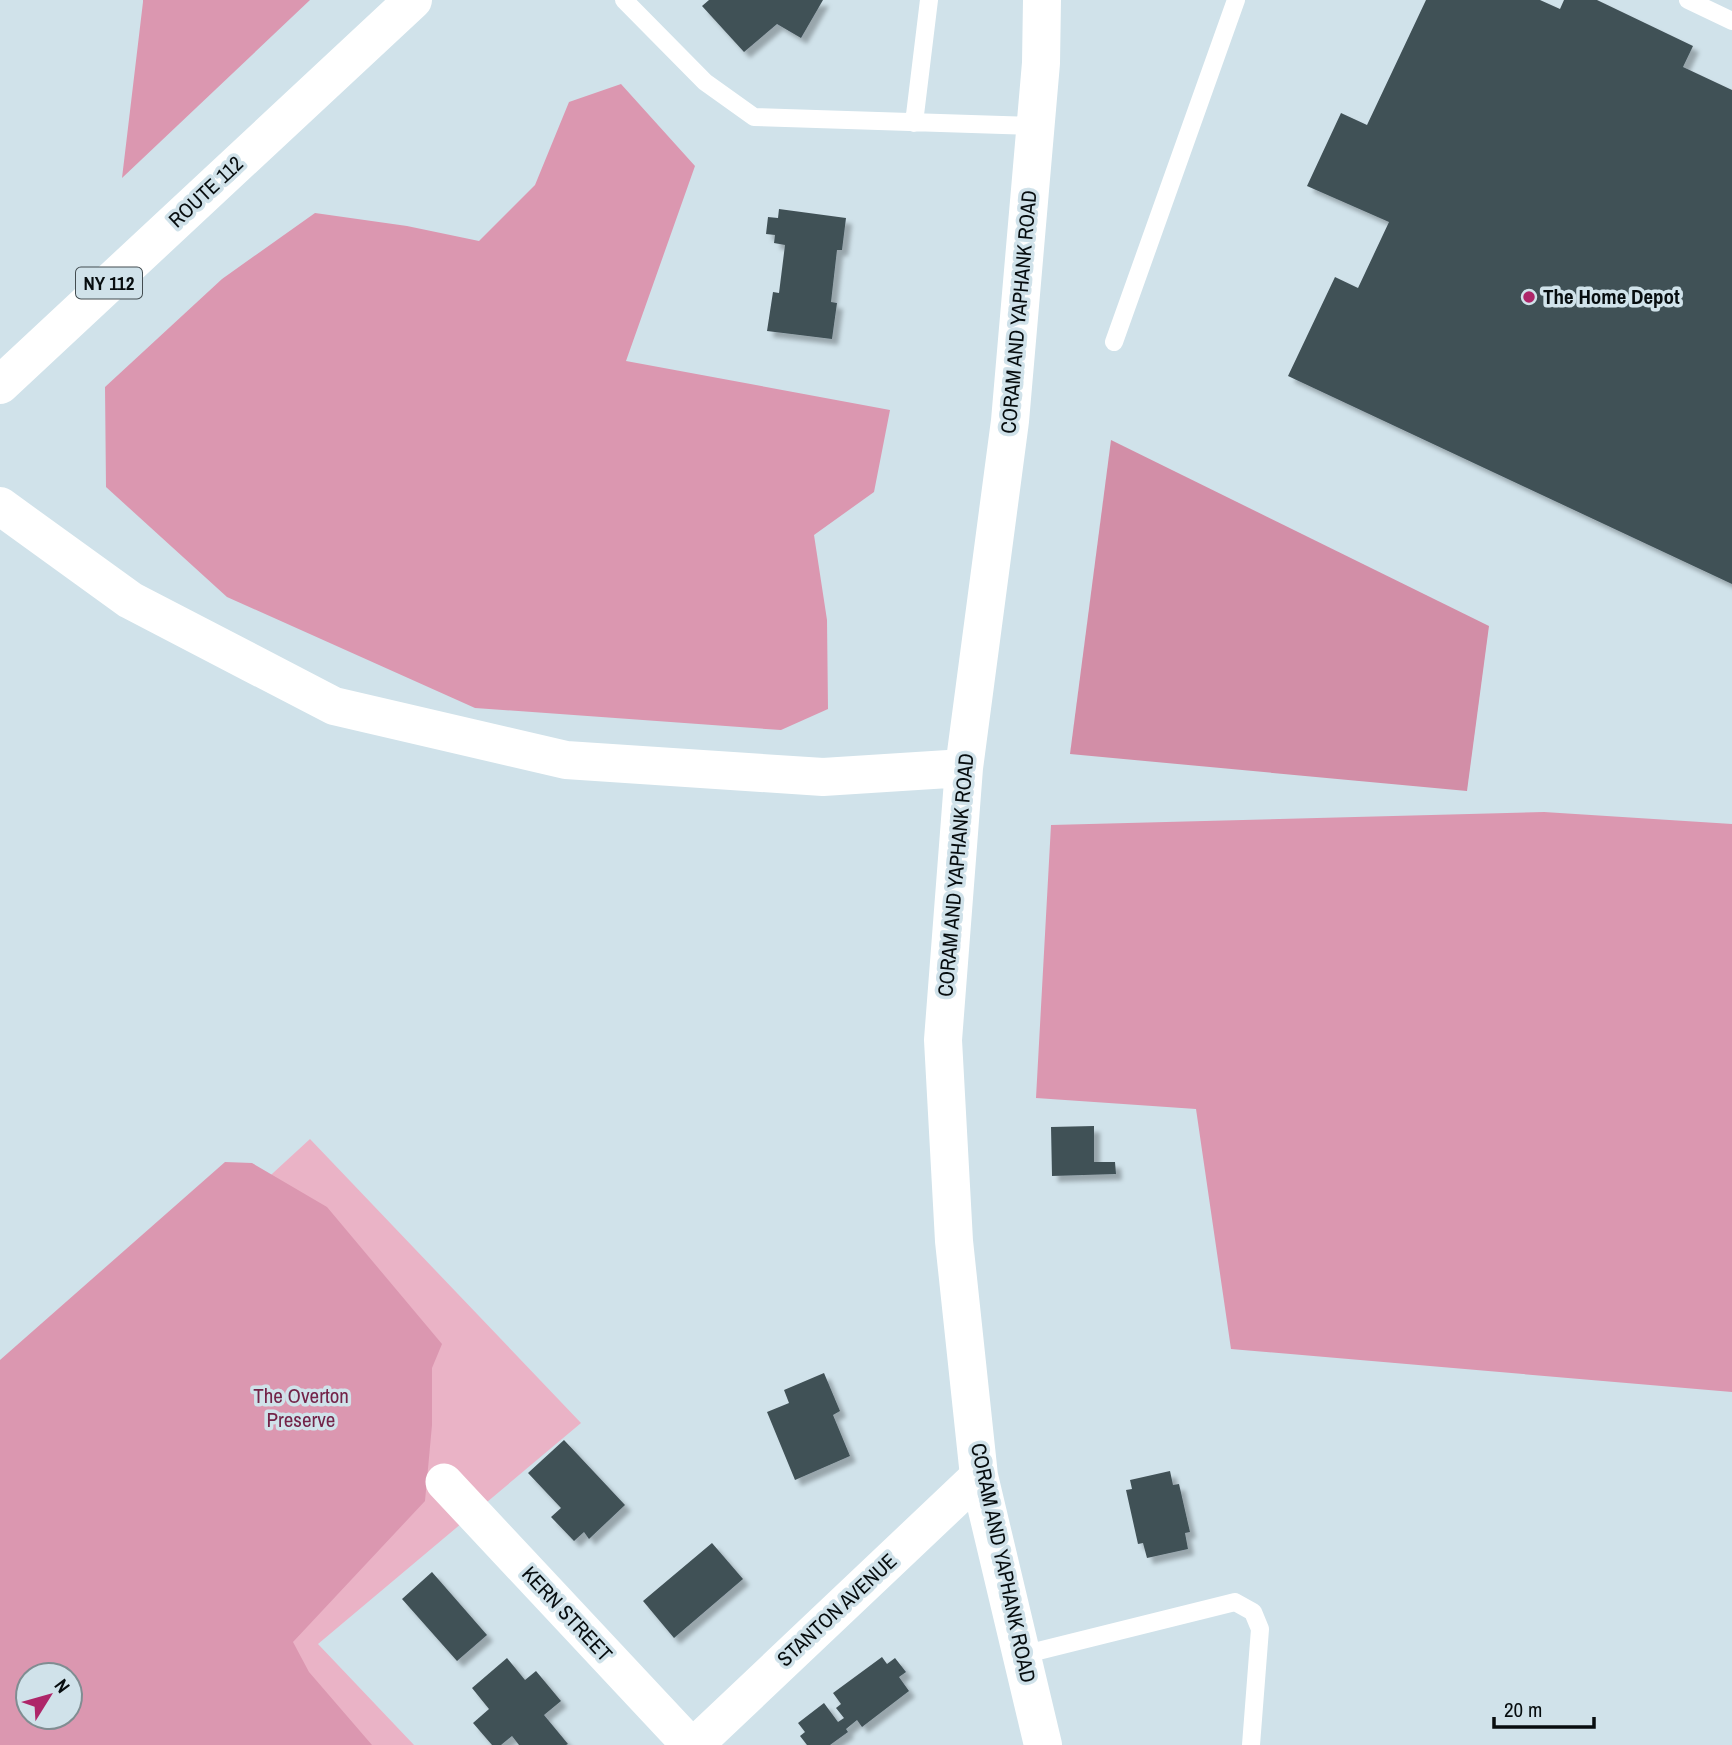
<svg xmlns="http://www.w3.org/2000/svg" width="1732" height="1745" viewBox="0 0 1732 1745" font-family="'Archivo Narrow',sans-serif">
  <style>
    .green { fill: #eab3c6; fill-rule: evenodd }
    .forest { fill: #db97b0; fill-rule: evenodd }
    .water { fill: #d28ea7 }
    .building { fill: #415157; filter: url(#shadow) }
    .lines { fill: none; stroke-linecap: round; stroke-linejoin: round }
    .lane { stroke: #fff; stroke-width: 18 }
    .street { stroke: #fff; stroke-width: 37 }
    .secondary { stroke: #fff; stroke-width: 38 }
    .primary { stroke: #fff; stroke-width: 38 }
    .poi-dot { fill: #ae2669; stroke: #d0e2ea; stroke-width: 2.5 }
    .labels { text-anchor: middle; stroke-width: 7; stroke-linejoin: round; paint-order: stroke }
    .shield { fill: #d0e2ea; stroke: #434d51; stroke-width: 2 }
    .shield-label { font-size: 19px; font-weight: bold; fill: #070d0f }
    .street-label { font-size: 21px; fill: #070d0f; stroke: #d0e2ea }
    .poi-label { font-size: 21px; font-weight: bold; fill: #070d0f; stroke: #d0e2ea; text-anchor: start }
    .park-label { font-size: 21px; fill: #732348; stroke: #d0e2ea }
  </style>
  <defs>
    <filter id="shadow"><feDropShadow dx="6" dy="6" stdDeviation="2" flood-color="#0004"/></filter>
  </defs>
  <rect width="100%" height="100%" fill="#d0e2ea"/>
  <!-- green -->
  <path class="green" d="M310 1139 581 1423 318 1644 414 1745H0V1424ZM28 1675H70V1717H28Z"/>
  <!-- forest -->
  <path class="forest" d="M143 0H310L122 178 143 2Z
    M621 84 695 166 626 361 890 410 874 492 814 535 827 620 828 709 781 730 475 708 227 597 106 487 105 387 222 279 315 213 407 226 479 241 535 185 569 102Z
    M1544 812 1732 824V1392L1231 1349 1196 1109 1036 1098 1051 825Z
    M225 1162 252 1163 327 1207 442 1344 432 1368V1425L425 1501 293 1642 309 1672 372 1745H0V1360ZM28 1675H70V1717H28Z"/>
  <!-- water -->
  <path class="water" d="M1111 440 1489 626 1467 791 1070 754Z"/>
  <!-- building -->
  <path class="building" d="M709 0H823L801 38 777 24 744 52 702 6Z
    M1426 0H1540L1560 9 1564 0H1597L1693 46 1683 67 1732 90V584L1288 376 1335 277 1358 288 1389 222 1307 186 1341 113 1367 125Z
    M779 209 846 218 842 250H837L831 302 837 303 832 339 767 331 773 292 779 293 785 245 774 243 775 235 766 234 768 217 778 218Z
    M1094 1126V1162H1115L1116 1174 1052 1176 1051 1127Z
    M824 1373 840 1411 833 1415 850 1456 795 1480 767 1412 789 1403 784 1390Z
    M564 1440 625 1505 589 1539 584 1532 574 1541 551 1517 561 1508 528 1473Z
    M1170 1471 1173 1485 1179 1484 1190 1532 1185 1533 1188 1549 1147 1558 1143 1543 1138 1544 1126 1490 1132 1489 1130 1480Z
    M712 1543 743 1579 674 1638 643 1601Z
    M432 1572 487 1635 457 1661 402 1599Z
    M882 1657 887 1664 895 1658 906 1672 899 1677 909 1691 862 1727 857 1720 846 1729 848 1732 830 1745H807L800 1736 805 1732 798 1723 824 1703 838 1722 844 1718 836 1708 841 1704 833 1693Z
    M507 1658 525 1680 536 1671 561 1701 544 1715 568 1744 566 1745H519L512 1736 501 1745H492L473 1723 489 1709 472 1688Z"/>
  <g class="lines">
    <!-- lane -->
    <path class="lane" d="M624 0 705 82 754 117 1036 126
      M1688 0 1732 21
      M914 123 929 0
      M1114 342 1236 0
      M1022 1655 1235 1602 1253 1612 1260 1629 1251 1745"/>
    <!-- street -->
    <path class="street" d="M444 1482 690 1745
      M695 1745 979 1476"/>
    <!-- secondary -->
    <path class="secondary" d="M1042 0 1041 63 1010 421 964 768 943 1040 954 1241 979 1476 1043 1745
      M0 506 130 600 334 706 566 760 823 777 964 768"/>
    <!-- primary -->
    <path class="primary" d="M0 385 413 0"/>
  </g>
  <!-- markers -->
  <circle class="poi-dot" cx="1529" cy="297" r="7"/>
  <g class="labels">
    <!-- shield labels -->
    <rect class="shield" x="76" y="267.5" width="66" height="31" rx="5"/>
    <g class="shield-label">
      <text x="109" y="290">NY 112</text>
    </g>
    <!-- street labels -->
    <g class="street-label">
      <text transform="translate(206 192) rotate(-43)" y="7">ROUTE 112</text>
      <text transform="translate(1019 312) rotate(-85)" y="7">CORAM AND YAPHANK ROAD</text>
      <text transform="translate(956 875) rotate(-85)" y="7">CORAM AND YAPHANK ROAD</text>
      <text transform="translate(1003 1563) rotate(78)" y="7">CORAM AND YAPHANK ROAD</text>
      <text transform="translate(837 1610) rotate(-43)" y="7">STANTON AVENUE</text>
      <text transform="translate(567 1614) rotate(47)" y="7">KERN STREET</text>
    </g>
    <!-- poi labels -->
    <g class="poi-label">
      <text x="1543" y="304">The Home Depot</text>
    </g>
    <!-- park labels -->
    <g class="park-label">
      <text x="301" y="1403">The Overton<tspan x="301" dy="24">Preserve</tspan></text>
    </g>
  </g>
  <!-- north arrow -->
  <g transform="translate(49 1696) rotate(53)"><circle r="33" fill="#d0e2ea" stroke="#808d92" stroke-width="2"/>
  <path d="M0-5L12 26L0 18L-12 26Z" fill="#ae2669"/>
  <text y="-10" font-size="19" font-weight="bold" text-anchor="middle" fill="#070d0f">N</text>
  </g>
  <!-- scale -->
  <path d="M1494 1717v10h100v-10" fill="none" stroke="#070d0f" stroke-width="3.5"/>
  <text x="1504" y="1717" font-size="21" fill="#070d0f" stroke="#d0e2ea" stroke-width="5" paint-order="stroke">20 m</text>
</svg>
